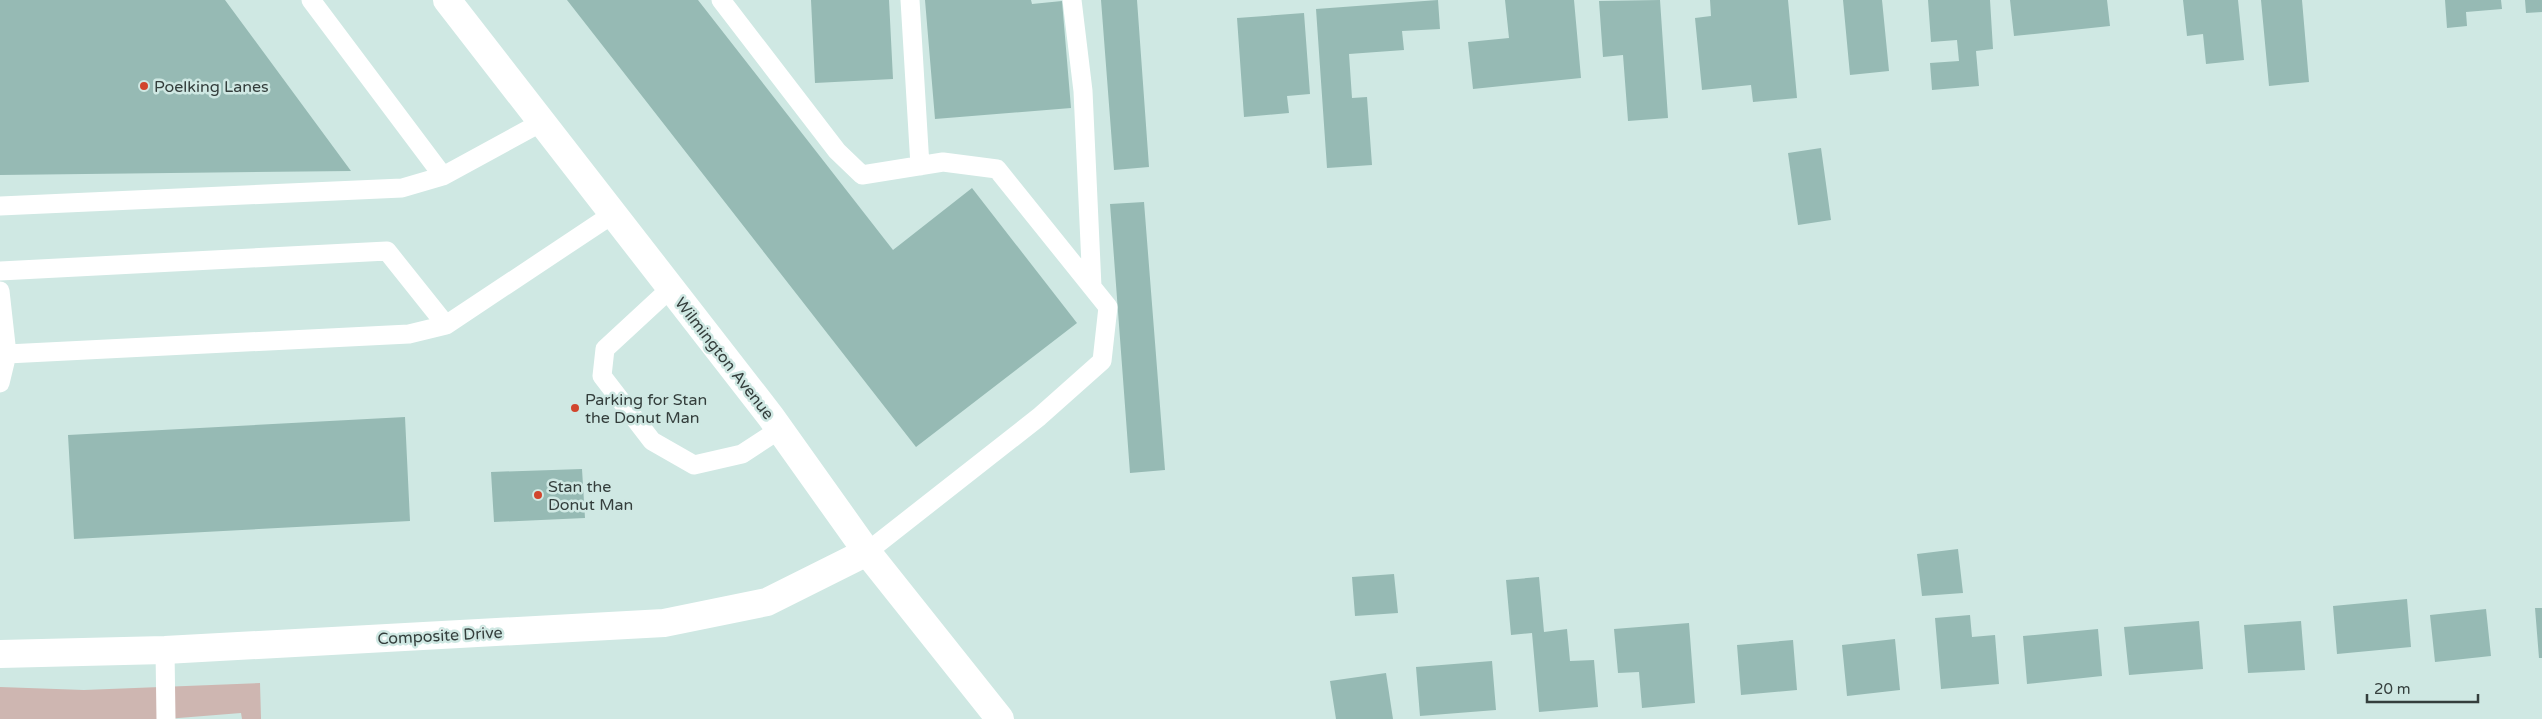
<svg xmlns="http://www.w3.org/2000/svg" width="2542" height="719" viewBox="0 0 2542 719" font-family="'Varela Round',sans-serif">
  <style>
    .green { fill: #ceb6b1 }
    .building { fill: #96bab4 }
    .lines { fill: none; stroke-linecap: round; stroke-linejoin: round }
    .lane { stroke: #fff; stroke-width: 19 }
    .street { stroke: #fff; stroke-width: 28 }
    .primary { stroke: #fff; stroke-width: 28 }
    .poi-dot { fill: #d1452d; stroke: #cfe8e3; stroke-width: 2 }
    .labels { text-anchor: middle; stroke-width: 5; stroke-linejoin: round; paint-order: stroke }
    .poi-label { font-size: 16px; fill: #343e3c; stroke: #cfe8e3; text-anchor: start }
    .street-label { font-size: 16px; fill: #343e3c; stroke: #cfe8e3 }
  </style>
  <rect width="100%" height="100%" fill="#cfe8e3"/>
  <!-- green -->
  <path class="green" d="M260 683 261 719H242L241 713 166 719H0V687L84 690Z"/>
  <!-- building -->
  <path class="building" d="M0 0H225L351 171 0 175Z
    M567 0H698L893 250 972 188 1077 323 916 447Z
    M811 0H889L893 79 815 83Z
    M925 0H1031L1032 4 1062 1 1071 108 935 119Z
    M1101 0H1137L1149 167 1114 170Z
    M1438 0 1440 29 1402 31 1404 50 1349 54 1352 98 1367 97 1372 165 1327 168 1316 9Z
    M1505 0H1574L1581 78 1473 89 1468 42 1509 38Z
    M1660 0 1668 118 1628 121 1623 55 1603 57 1599 1Z
    M1710 0H1788L1797 98 1753 102 1751 85 1702 90 1695 18 1711 16Z
    M1843 0H1882L1889 71 1850 75Z
    M1928 0H1990L1993 49 1976 51 1979 86 1932 90 1930 63 1959 61 1957 40 1931 42Z
    M2010 0H2107L2110 26 2014 36Z
    M2183 0H2238L2244 60 2206 64 2203 34 2187 36Z
    M2261 0H2302L2309 82 2269 86Z
    M2445 0H2501L2502 9 2466 12 2467 26 2447 28Z
    M2525 0H2542V12L2526 13Z
    M1304 13 1310 94 1287 96 1289 113 1244 117 1237 18Z
    M1821 148 1831 220 1798 225 1788 153Z
    M1144 202 1165 470 1130 473 1110 204Z
    M405 417 410 521 74 539 68 435Z
    M582 469 585 518 494 522 491 472Z
    M1958 549 1963 593 1922 596 1917 554Z
    M1394 574 1398 613 1355 616 1352 577Z
    M1539 577 1544 632 1567 629 1570 661 1594 660 1598 707 1539 712 1532 633 1511 635 1506 580Z
    M2407 599 2411 647 2337 654 2333 606Z
    M2535 608H2542V658H2539Z
    M2486 609 2491 656 2435 662 2430 615Z
    M1970 615 1972 637 1995 635 1999 684 1941 689 1935 618Z
    M2199 621 2203 669 2129 675 2124 627Z
    M2301 621 2305 670 2248 673 2244 625Z
    M1689 623 1695 703 1642 708 1639 672 1618 673 1614 629Z
    M2098 629 2102 676 2027 684 2023 636Z
    M1895 639 1900 690 1847 696 1842 645Z
    M1793 640 1797 690 1741 695 1737 645Z
    M1492 661 1496 710 1420 716 1416 667Z
    M1386 673 1393 719H1336L1330 681Z"/>
  <g class="lines">
    <!-- lane -->
    <path class="lane" d="M311 0 443 176
      M721 0 837 151 862 175 943 162 997 169 1108 307 1102 361 1039 417 867 552
      M910 0 920 166
      M1072 0 1083 91 1092 287
      M0 206 402 188 443 176 542 122
      M0 271 387 251 446 325
      M671 288 605 349 602 376 652 441 694 465 742 454 780 429
      M0 291 7 354 409 334 446 325 613 214
      M0 383 7 354
      M165 650 166 719"/>
    <!-- street -->
    <path class="street" d="M0 654 165 650 664 623 767 602 867 552"/>
    <!-- primary -->
    <path class="primary" d="M447 0 771 417 867 552 1000 719"/>
  </g>
  <!-- markers -->
  <g class="poi-dot">
    <circle cx="144" cy="86" r="5"/>
    <circle cx="575" cy="408" r="5"/>
    <circle cx="538" cy="495" r="5"/>
  </g>
  <g class="labels">
    <!-- poi labels -->
    <g class="poi-label">
      <text x="154" y="92">Poelking Lanes</text>
      <text x="585" y="405">Parking for Stan<tspan x="585" dy="18">the Donut Man</tspan></text>
      <text x="548" y="492">Stan the<tspan x="548" dy="18">Donut Man</tspan></text>
    </g>
    <!-- street labels -->
    <g class="street-label">
      <text transform="translate(725 358) rotate(52)" y="6">Wilmington Avenue</text>
      <text transform="translate(440 635) rotate(-3)" y="6">Composite Drive</text>
    </g>
  </g>
  <!-- scale -->
  <path d="M2367 694v8h111v-8" fill="none" stroke="#343e3c" stroke-width="2.5"/>
  <text x="2374" y="694" font-size="15" fill="#343e3c" stroke="#cfe8e3" stroke-width="4" paint-order="stroke">20 m</text>
</svg>
